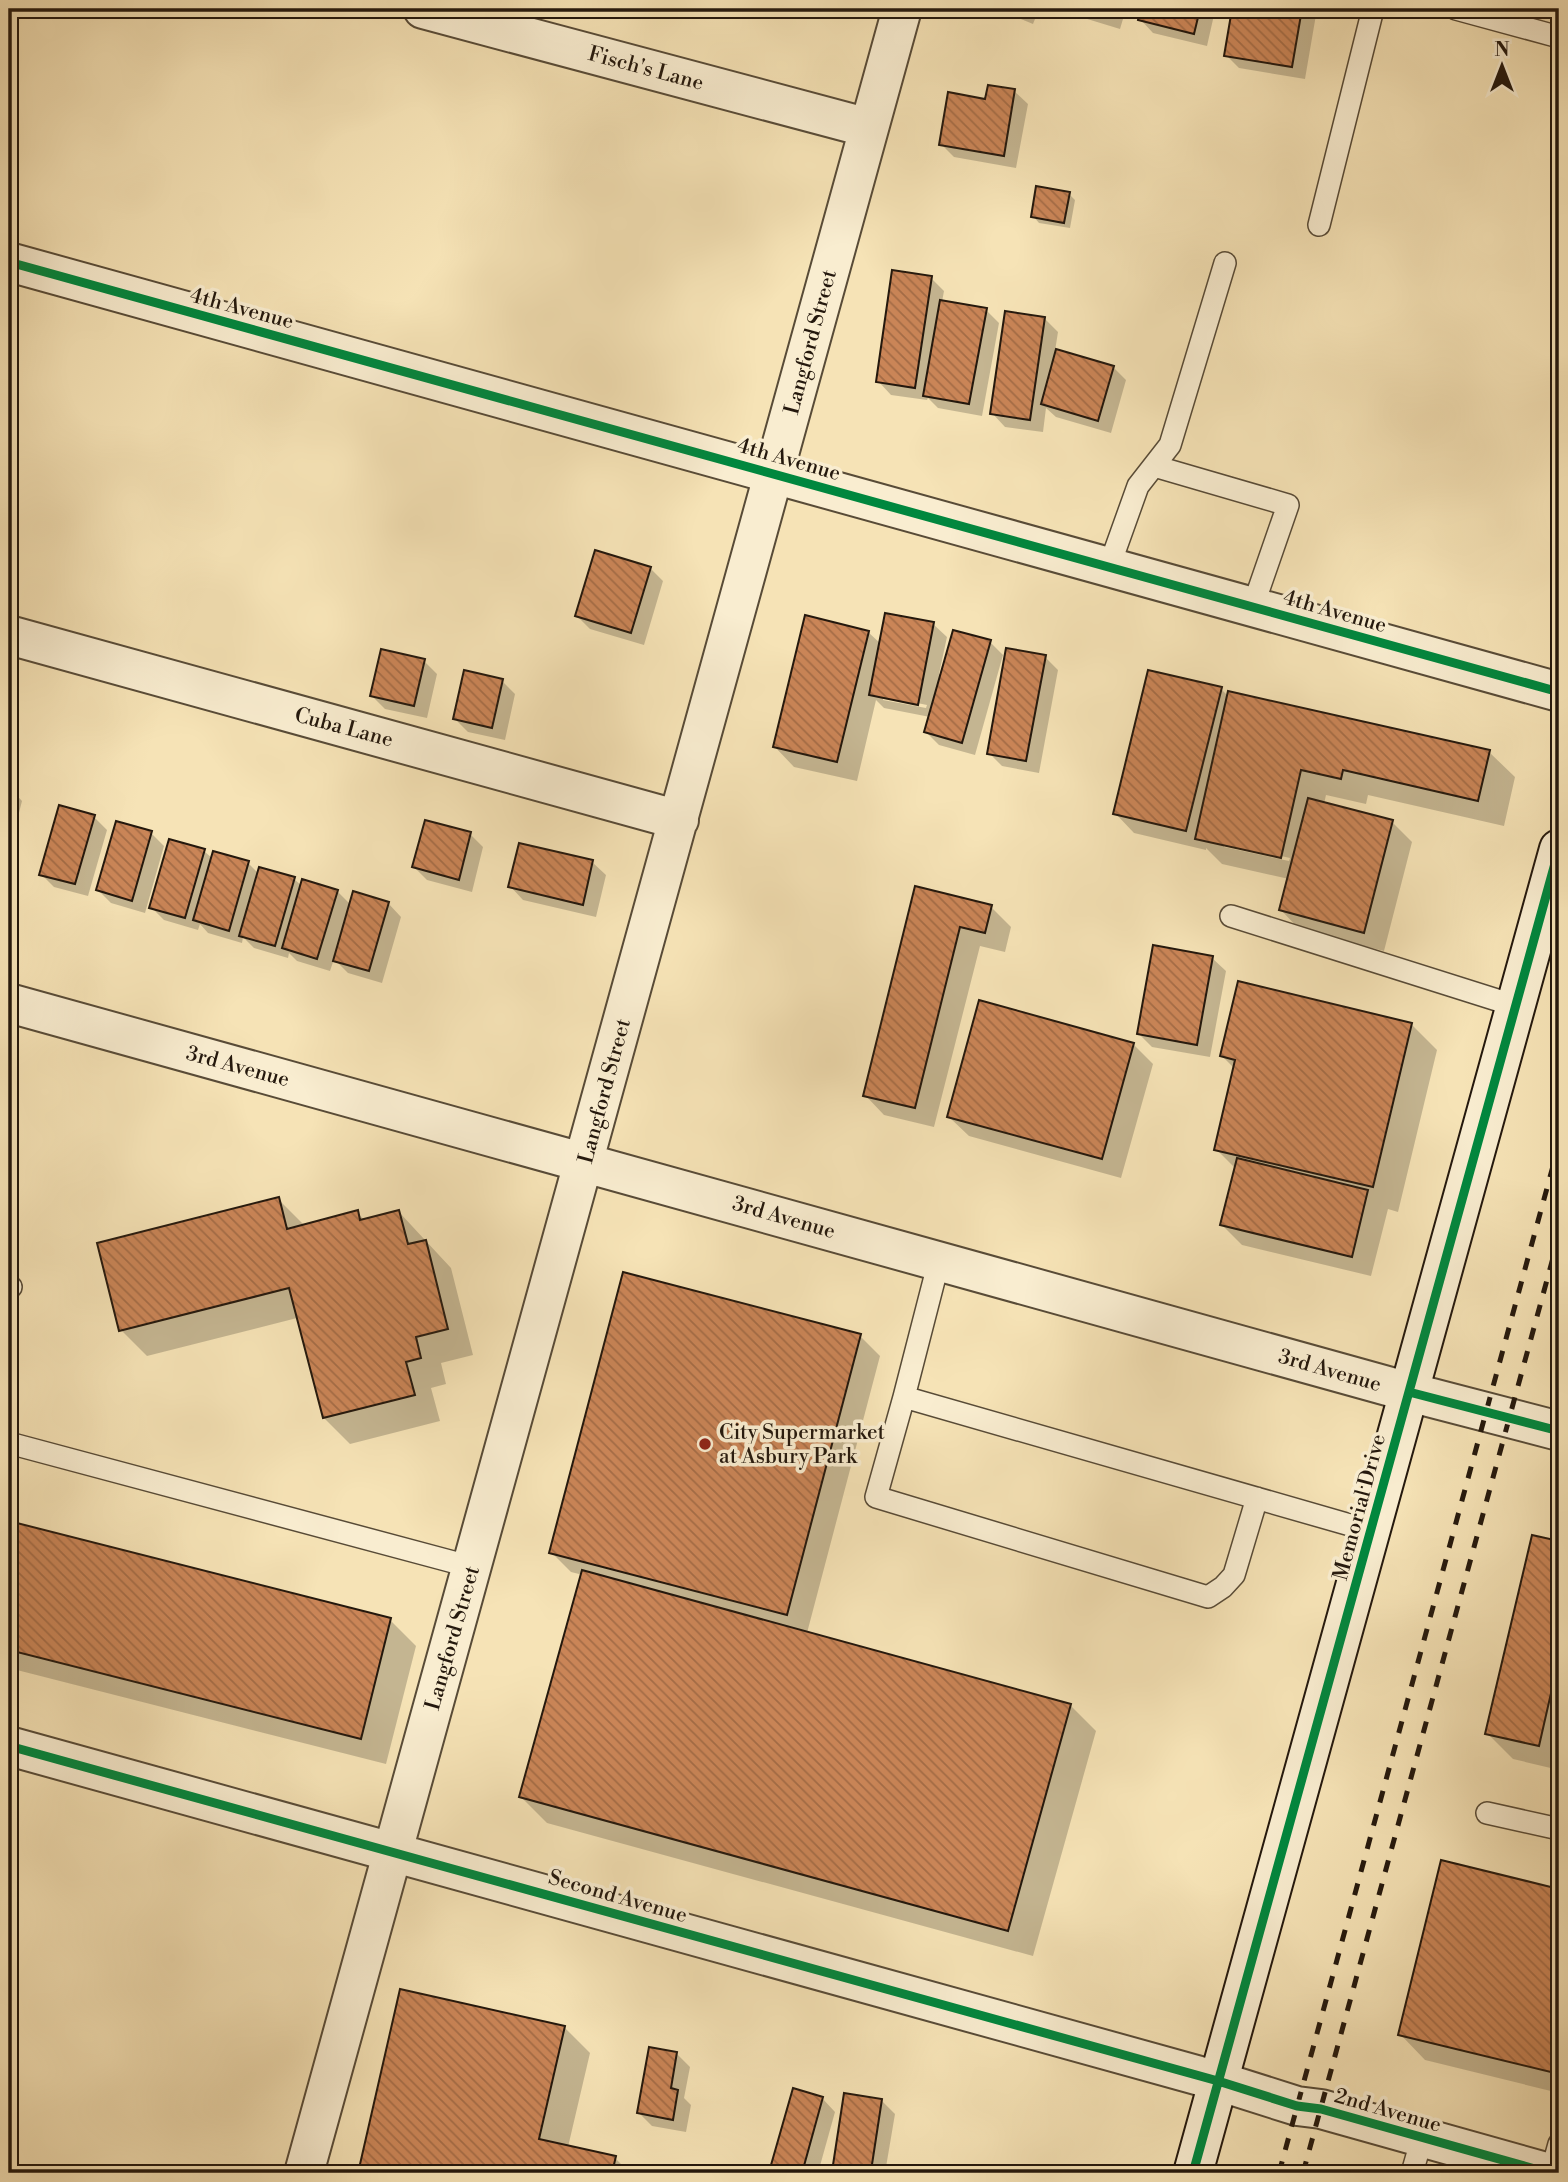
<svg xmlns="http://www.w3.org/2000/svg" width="1568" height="2182" viewBox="0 0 1568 2182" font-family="'Libre Bodoni',serif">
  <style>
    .shadow { fill: #0003; fill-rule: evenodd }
    .building { fill: url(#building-back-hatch); stroke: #24180d; stroke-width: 2 }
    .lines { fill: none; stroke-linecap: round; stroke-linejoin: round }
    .lane-casing { stroke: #584b37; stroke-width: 24 }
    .street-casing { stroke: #584b37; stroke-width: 42 }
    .secondary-casing { stroke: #24180d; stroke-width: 42 }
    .lane { stroke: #f9edd0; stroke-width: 21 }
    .street { stroke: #f9edd0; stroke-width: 38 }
    .secondary { stroke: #f9edd0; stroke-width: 38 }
    .rail { stroke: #24180d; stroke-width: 5; stroke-dasharray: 12 12; stroke-linecap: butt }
    .cycleway-casing { stroke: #f9edd0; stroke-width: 13 }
    .cycleway { stroke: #00873e; stroke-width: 9 }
    .poi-dot { fill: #8f2418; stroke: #f9edd0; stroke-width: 2.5 }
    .labels { text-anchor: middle; stroke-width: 7; stroke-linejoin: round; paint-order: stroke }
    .street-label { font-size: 21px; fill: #24180d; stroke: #f9edd0 }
    .poi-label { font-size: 21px; fill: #24180d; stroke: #f9edd0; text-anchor: start }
  </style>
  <defs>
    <pattern id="building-back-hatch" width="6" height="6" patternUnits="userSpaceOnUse" patternTransform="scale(1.75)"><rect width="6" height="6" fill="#ca8557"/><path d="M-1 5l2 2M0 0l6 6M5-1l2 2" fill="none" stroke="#a46c46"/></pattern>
  </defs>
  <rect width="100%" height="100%" fill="#f6e3b6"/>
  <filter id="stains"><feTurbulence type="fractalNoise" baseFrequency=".00286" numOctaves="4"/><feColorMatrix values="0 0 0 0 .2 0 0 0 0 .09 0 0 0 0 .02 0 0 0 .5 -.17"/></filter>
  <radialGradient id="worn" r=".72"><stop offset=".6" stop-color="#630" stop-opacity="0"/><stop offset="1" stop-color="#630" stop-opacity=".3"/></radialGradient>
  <!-- shadow -->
  <path class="shadow" d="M997 9H1039L1033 24Z
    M1058 9H1126L1120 29 1061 11Z
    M1142 9H1317L1305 79 1239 68 1226 55 1232 20 1214 15 1207 46 1153 33 1140 19Z
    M1014 91 1028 104 1016 168 954 157 941 144 987 101Z
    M1069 194 1075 200 1070 228 1039 223 1033 216Z
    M931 278 944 291 942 302 986 310 999 323 982 416 938 408 928 398 927 400 891 395 878 381Z
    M1044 318 1058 332 1055 351 1113 367 1126 380 1111 433 1056 417 1046 408 1043 432 1005 427 992 413Z
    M650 568 663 581 644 645 590 629 577 616Z
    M933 624 947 637 939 674H942L990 642 1003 655 975 755 939 745 926 732 930 717 884 708 876 700 857 781 794 767 775 747 868 632 881 644ZM883 696 927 705 926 708 883 700Z
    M1045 657 1058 670 1039 773 1002 766 989 753Z
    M424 661 437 674 427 718 385 709 372 696Z
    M502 681 515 694 505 740 468 732 455 719Z
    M1221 689 1229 697 1489 752 1515 777 1504 826 1368 795 1366 804 1326 795 1324 804 1392 822 1412 842 1384 951 1300 930 1281 910 1289 879 1222 864 1206 848V850L1134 833 1115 813ZM1224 843 1290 858 1289 861 1224 847Z
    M9 787 22 801 9 852Z
    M94 817 107 830 88 896 54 887 41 874Z
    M151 833 164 846 145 913 111 903 98 890Z
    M470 834 483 847 472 892 427 880 414 867Z
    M204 851 213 859 248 863 259 874 294 879 302 886 337 891 351 905 388 903 401 917 382 983 348 973 334 959 330 971 297 961 289 953 288 958 254 948 243 937 242 943 208 933 200 924 198 930 164 920 151 907Z
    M592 862 606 875 596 917 523 900 510 886Z
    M916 888 991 907 1011 927 1005 952 980 946 934 1127 884 1115 865 1095Z
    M1212 958 1226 971 1210 1057 1152 1047 1139 1034Z
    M1411 1024 1437 1050 1398 1212 1388 1209 1371 1276 1242 1245 1222 1225 1236 1169 1216 1149 1235 1069 1222 1056Z
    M1133 1044 1153 1064 1121 1178 969 1136 949 1117Z
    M278 1199 304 1225 357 1212 365 1221 399 1212 451 1268 473 1355 441 1363 446 1384 431 1388 440 1421 350 1444 324 1418 297 1318 147 1356 121 1330Z
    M860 1336 880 1356 807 1633 1070 1705 1096 1731 1033 1956 547 1823 521 1797 583 1575 571 1572 551 1552Z
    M9 1523 390 1620 416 1646 386 1764 9 1668Z
    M1533 1537 1559 1543V1770L1513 1759 1487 1733Z
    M1442 1862 1559 1891V2093L1425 2060 1400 2034Z
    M401 1991 564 2027 590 2053 568 2147 615 2158 630 2173H360Z
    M676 2053 690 2067 684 2098 691 2105 686 2132 652 2126 639 2113Z
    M822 2098 835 2112 818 2173H782L773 2164Z
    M881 2100 895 2114 885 2173H843L835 2165Z"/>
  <!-- building -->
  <path class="building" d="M1079 9H1109L1107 17Z
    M1140 9H1200L1194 34 1138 20Z
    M1232 9H1302L1292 67 1224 56Z
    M988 85 1015 89 1004 156 939 145 948 92 985 99Z
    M1036 186 1070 192 1064 223 1031 217Z
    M892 270 932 276 915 388 876 382Z
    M940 300 987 308 969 404 923 396Z
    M1005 311 1045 317 1030 420 990 414Z
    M1056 349 1114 366 1098 421 1041 404Z
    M595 550 651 567 631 633 575 616Z
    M885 613 934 622 918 705 869 695Z
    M805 615 869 631 837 762 773 747Z
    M953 630 991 640 962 743 924 732Z
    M1006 648 1046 655 1026 761 987 754Z
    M381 649 425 659 414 706 370 696Z
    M464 670 503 679 492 728 453 719Z
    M1148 670 1222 687 1186 831 1113 814Z
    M1228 691 1490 750 1478 801 1343 770 1341 779 1301 770 1281 858 1195 839Z
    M1308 798 1393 820 1364 933 1279 910Z
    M59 805 95 815 75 884 39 875Z
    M425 820 471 832 459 880 412 867Z
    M116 821 152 831 132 901 96 890Z
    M169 839 205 849 185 918 149 908Z
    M519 843 593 860 583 905 508 887Z
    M213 851 249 861 229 931 193 920Z
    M259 867 295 877 275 946 239 936Z
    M302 879 338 890 317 959 282 948Z
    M915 886 992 905 985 933 960 927 915 1108 863 1096Z
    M353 891 389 902 369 971 333 961Z
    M1153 945 1213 956 1197 1045 1137 1034Z
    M1238 981 1412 1023 1373 1187 1214 1150 1235 1060 1220 1056Z
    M979 1000 1134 1043 1102 1159 947 1117Z
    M1237 1158 1368 1190 1352 1257 1220 1225Z
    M279 1197 287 1229 358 1210 360 1220 399 1210 408 1244 426 1240 448 1329 416 1337 421 1358 406 1362 415 1395 323 1418 289 1288 119 1331 97 1243Z
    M623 1272 861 1334 787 1615 549 1553Z
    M9 1521 391 1618 361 1739 9 1650Z
    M1532 1535 1559 1541V1658L1539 1746 1485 1734Z
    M582 1570 1071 1704 1008 1931 519 1797Z
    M1441 1860 1559 1889V2074L1398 2035Z
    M400 1989 565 2026 539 2139 616 2156 612 2173H358Z
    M649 2047 677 2052 671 2088 678 2090 673 2120 637 2113Z
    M793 2088 823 2097 802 2173 771 2165Z
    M844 2093 882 2099 871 2171 833 2165Z"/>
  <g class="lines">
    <!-- lane casing -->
    <g class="lane-casing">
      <path id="lane" d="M1456 9 1559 37
        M1319 225 1373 9
        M1154 466 1288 505 1253 606
        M1109 567 1138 486 1170 445 1225 263
        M1231 916 1516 1006
        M939 1261 904 1397 1371 1531
        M9 1287H11
        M904 1397 876 1497 1208 1597 1223 1587 1234 1575 1257 1498
        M9 1443 472 1567
        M1487 1813 1559 1829
        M1412 2173 1422 2138
        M1551 2173 1559 2144"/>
    </g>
    <!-- street casing -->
    <g class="street-casing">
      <path id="street" d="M423 9 869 128
        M9 262 1559 692
        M9 635 679 820
        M9 1003 1409 1392 1559 1431
        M9 1746 1218 2081 1297 2106 1321 2109 1549 2173
        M304 2173 902 9"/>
    </g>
    <!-- secondary casing -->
    <g class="secondary-casing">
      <path id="secondary" d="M1193 2173 1559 849"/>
    </g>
    <!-- lane -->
    <use href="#lane" class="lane"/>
    <!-- street -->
    <use href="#street" class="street"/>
    <!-- secondary -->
    <use href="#secondary" class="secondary"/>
    <!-- rail -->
    <path class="rail" d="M1279 2173 1559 1144
      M1303 2173 1559 1236"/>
    <!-- cycleway casing -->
    <g class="cycleway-casing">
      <path id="cycleway" d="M9 262 1559 692
        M1409 1392 1559 1431
        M9 1746 1218 2081 1297 2106 1321 2109 1549 2173
        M1193 2173 1559 849"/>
    </g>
    <!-- cycleway -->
    <use href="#cycleway" class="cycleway"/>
  </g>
  <!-- markers -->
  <circle class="poi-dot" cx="705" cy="1444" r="7"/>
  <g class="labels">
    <!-- street labels -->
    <g class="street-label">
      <text transform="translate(646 68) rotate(15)" y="7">Fisch's Lane</text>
      <text transform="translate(242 308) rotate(15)" y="7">4th Avenue</text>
      <text transform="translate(810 342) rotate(-75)" y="7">Langford Street</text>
      <text transform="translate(789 459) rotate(16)" y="7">4th Avenue</text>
      <text transform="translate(1335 611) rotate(16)" y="7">4th Avenue</text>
      <text transform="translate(344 727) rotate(15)" y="7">Cuba Lane</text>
      <text transform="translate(238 1066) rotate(15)" y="7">3rd Avenue</text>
      <text transform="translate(604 1091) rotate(-75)" y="7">Langford Street</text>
      <text transform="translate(784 1217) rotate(16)" y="7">3rd Avenue</text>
      <text transform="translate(1330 1370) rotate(16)" y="7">3rd Avenue</text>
      <text transform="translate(1359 1507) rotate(-75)" y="7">Memorial Drive</text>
      <text transform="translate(452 1638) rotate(-74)" y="7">Langford Street</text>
      <text transform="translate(618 1896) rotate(16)" y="7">Second Avenue</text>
      <text transform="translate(1388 2110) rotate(16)" y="7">2nd Avenue</text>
    </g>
    <!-- poi labels -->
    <g class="poi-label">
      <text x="719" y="1439">City Supermarket<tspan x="719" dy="24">at Asbury Park</tspan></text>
    </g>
  </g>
  <!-- margin -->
  <rect width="1568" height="2182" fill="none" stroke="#f6e3b6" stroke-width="35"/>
  <rect x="10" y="10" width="1547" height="2161" fill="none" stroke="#24180d" stroke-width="3.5"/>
  <rect x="18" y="18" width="1533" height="2147" fill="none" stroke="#24180d" stroke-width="2"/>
  <!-- north arrow -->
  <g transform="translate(1502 66)" stroke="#f9edd0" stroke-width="5" paint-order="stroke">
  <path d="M0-5L12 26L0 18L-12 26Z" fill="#24180d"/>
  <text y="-10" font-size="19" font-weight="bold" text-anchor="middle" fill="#24180d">N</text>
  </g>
  <rect width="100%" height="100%" filter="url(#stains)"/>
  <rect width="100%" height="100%" fill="url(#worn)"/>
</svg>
